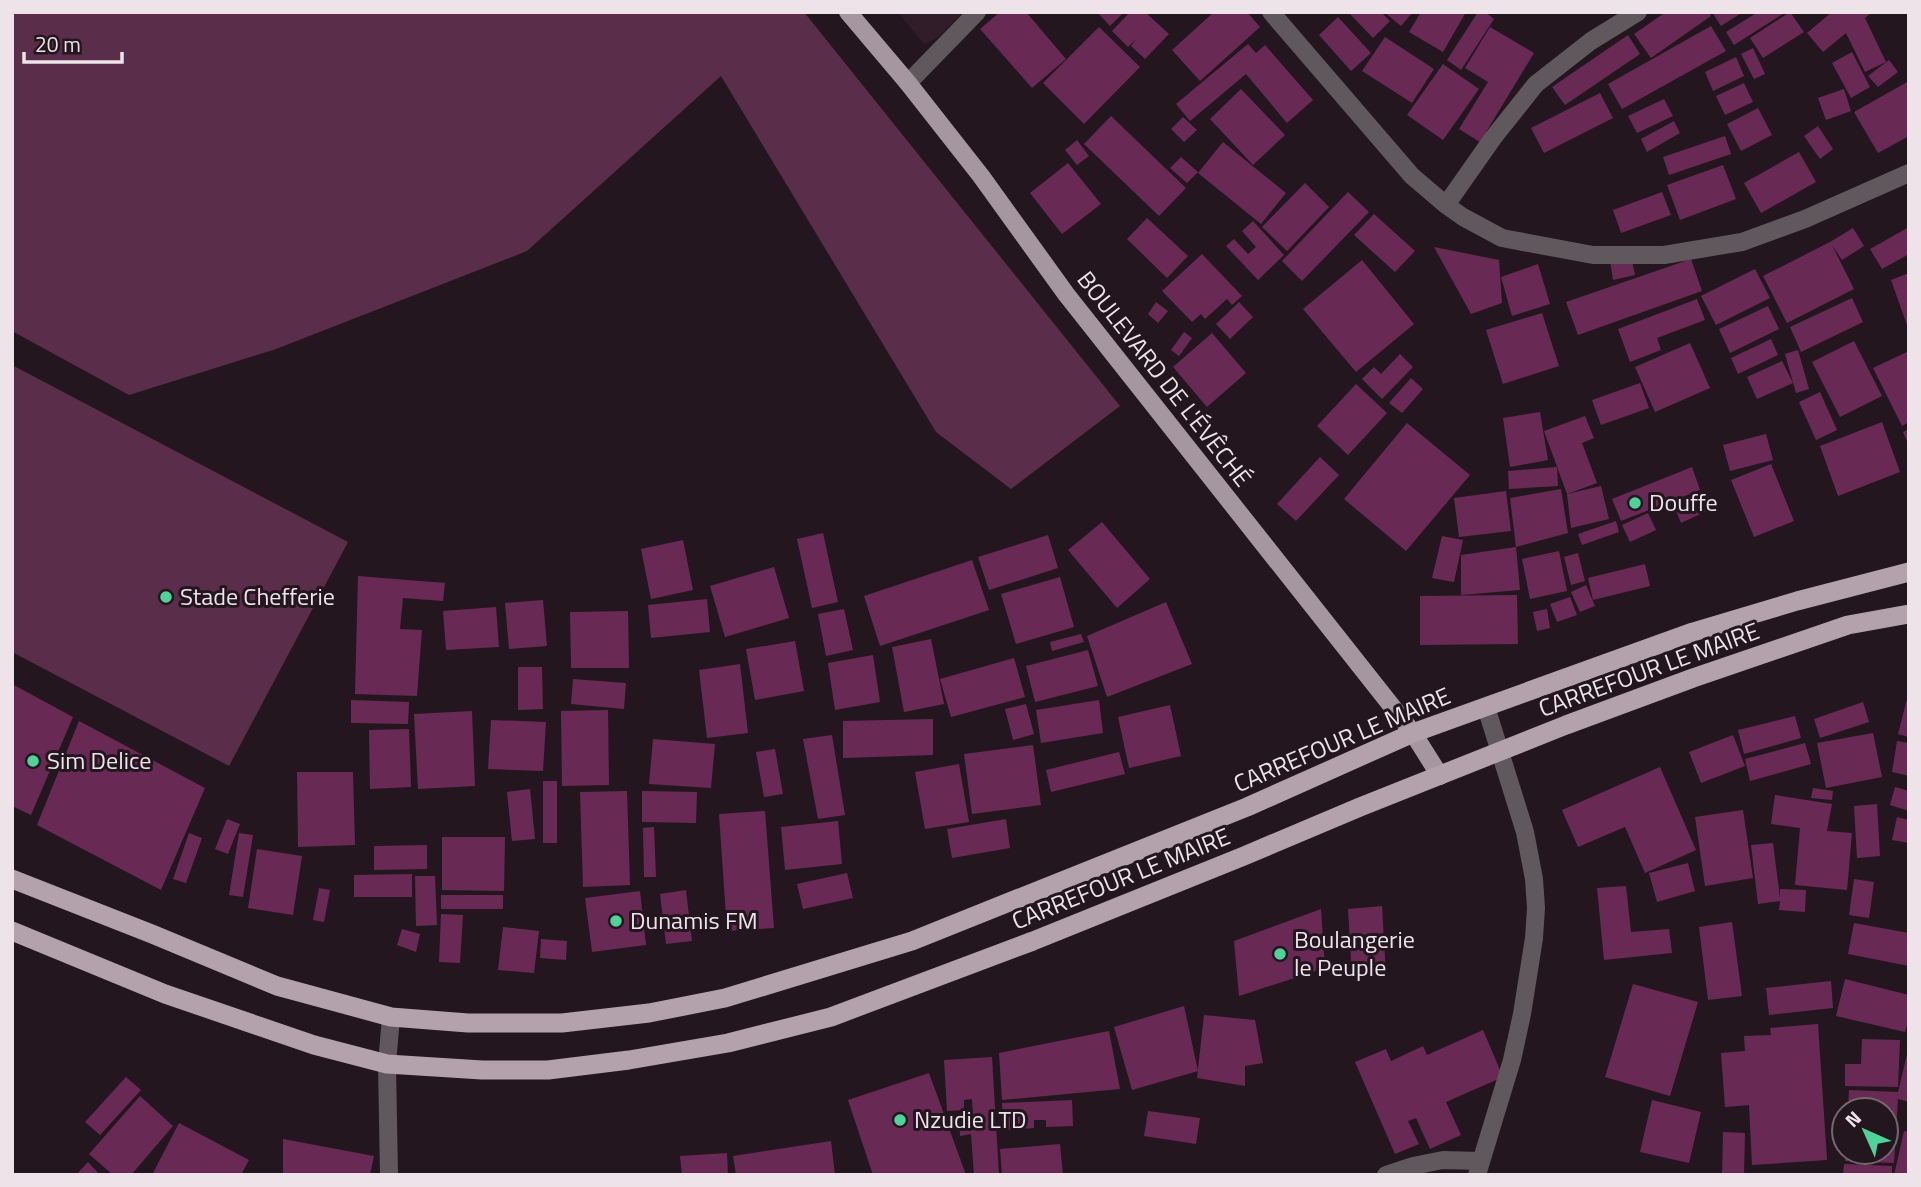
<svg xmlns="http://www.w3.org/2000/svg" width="1921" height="1187" viewBox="0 0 1921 1187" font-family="'Titillium Web',sans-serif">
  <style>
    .built { fill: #311d2a }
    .green { fill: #5a2d4b }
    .building { fill: #682a55 }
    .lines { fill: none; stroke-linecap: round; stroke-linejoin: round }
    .minor { stroke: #60585d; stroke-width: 18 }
    .primary { stroke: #a5969f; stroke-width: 18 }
    .trunk { stroke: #b3a2ac; stroke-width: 19 }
    .poi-dot { fill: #4fd399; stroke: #24161f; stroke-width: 2.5 }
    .labels { text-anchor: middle; stroke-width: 6; stroke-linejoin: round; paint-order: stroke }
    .street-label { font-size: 24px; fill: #ede3e9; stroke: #24161f }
    .poi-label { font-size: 24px; fill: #ede3e9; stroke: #24161f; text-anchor: start }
  </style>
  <rect width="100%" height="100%" fill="#24161f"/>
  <!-- built -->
  <path class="built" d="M898 12H963L938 37 924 44Z"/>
  <!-- green -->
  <path class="green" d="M12 12H804L1120 406 1011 489 936 432 721 76 527 251 276 349 129 395 12 331Z
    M12 365 348 542 229 766 12 652Z"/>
  <!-- building -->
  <path class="building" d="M1000 12H1026L1066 59 1032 88 980 29Z
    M1097 12H1124L1110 26Z
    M1130 12H1145L1169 34 1145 59 1131 46 1136 39 1128 47 1112 31Z
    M1214 12H1247L1260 27 1200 81 1172 50Z
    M1348 12H1381L1390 21 1373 38Z
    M1384 12H1413L1401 26Z
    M1421 12H1466L1443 52 1409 32Z
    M1478 12H1485L1494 19 1461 70 1447 60Z
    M1666 12H1709L1711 16 1651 58 1634 34Z
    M1712 12H1743L1721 26Z
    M1758 12H1786L1734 45 1726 32Z
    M1790 12 1804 32 1763 58 1750 38Z
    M1832 12H1872L1865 18 1886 62 1865 72 1846 33 1823 52 1807 33Z
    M1338 17 1371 53 1351 71 1319 35Z
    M1711 26 1726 51 1622 109 1608 84Z
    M1099 27 1140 67 1084 124 1043 83Z
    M1490 27 1534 53 1480 142 1459 129 1488 82 1465 68Z
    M1628 35 1640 54 1565 105 1552 87Z
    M1385 37 1434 69 1412 103 1362 71Z
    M1248 44 1256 53 1265 45 1313 100 1287 123 1246 74 1190 121 1176 104Z
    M1753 48 1765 74 1754 79 1741 54Z
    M1852 52 1870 87 1851 98 1832 63Z
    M1736 57 1744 76 1713 91 1705 72Z
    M1889 60 1898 72 1878 87 1868 76Z
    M1443 64 1479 89 1443 140 1407 115Z
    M1909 81V136L1878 153 1854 112Z
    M1744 83 1753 102 1725 115 1716 96Z
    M1241 89 1285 135 1253 165 1210 119Z
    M1844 89 1851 111 1826 120 1818 98Z
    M1600 93 1613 118 1544 153 1531 128Z
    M1664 99 1673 116 1637 133 1628 116Z
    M1758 108 1772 135 1741 151 1727 124Z
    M1111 116 1186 188 1159 216 1084 144Z
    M1183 117 1197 130 1184 142 1171 129Z
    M1674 121 1680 133 1647 152 1641 139Z
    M1818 126 1833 149 1820 159 1804 136Z
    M1725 136 1731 154 1669 175 1663 157Z
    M1077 140 1089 156 1077 165 1065 150Z
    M1223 142 1286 193 1261 224 1198 173Z
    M1799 152 1816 182 1761 213 1744 183Z
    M1181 157 1198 172 1187 183 1170 168Z
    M1068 163 1101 204 1062 234 1030 193Z
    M1723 165 1736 199 1680 220 1667 185Z
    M1305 183 1329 207 1287 251 1262 227Z
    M1348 192 1369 212 1302 281 1282 261Z
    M1662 192 1671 215 1621 233 1613 210Z
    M1374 214 1415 251 1395 272 1354 235Z
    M1147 218 1188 256 1167 278 1127 239Z
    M1253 221 1284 255 1258 280 1226 246 1234 239 1248 254 1256 247 1242 231Z
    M1909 227V254L1882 269 1870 249Z
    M1853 228 1864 246 1842 260 1832 245 1854 289 1787 323 1763 276 1830 242Z
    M1434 247 1499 260 1502 303 1471 314Z
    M1202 254 1242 296 1232 305 1227 299 1205 319 1201 314 1192 322 1162 291Z
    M1631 256 1635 275 1613 280 1610 260Z
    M1691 259 1702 291 1578 335 1566 302Z
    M1362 260 1414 324 1356 372 1303 309Z
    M1538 264 1550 304 1512 316 1501 277Z
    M1755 269 1770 298 1716 325 1701 296Z
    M1909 273V328H1908L1891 280Z
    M1852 298 1863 322 1801 352 1790 327Z
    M1697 299 1705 320 1657 338 1661 350 1630 362 1618 329Z
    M1156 302 1168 311 1158 323 1148 314Z
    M1239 302 1253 317 1230 339 1216 324Z
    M1768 306 1779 329 1730 353 1719 329Z
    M1542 313 1559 366 1503 384 1486 330Z
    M1184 332 1192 338 1179 356 1171 350Z
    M1212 333 1246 373 1207 407 1173 367Z
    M1771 339 1778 355 1738 374 1731 358Z
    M1854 341 1882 396 1840 417 1812 362Z
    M1690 343 1710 388 1655 412 1635 367Z
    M1798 350 1809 389 1796 393 1785 354Z
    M1909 351V422L1902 426 1873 368Z
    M1400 354 1413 367 1382 399 1362 379 1374 367 1381 374Z
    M1782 361 1793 383 1757 399 1747 377Z
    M1411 378 1423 389 1402 413 1389 403Z
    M1640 383 1649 408 1601 425 1592 400Z
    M1356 384 1387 413 1348 455 1317 426Z
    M1820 392 1837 430 1816 440 1799 402Z
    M1540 412 1548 460 1510 467 1503 418Z
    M1585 416 1594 438 1582 443 1597 483 1567 494 1544 431Z
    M1882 422 1900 472 1838 496 1820 446Z
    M1407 423 1470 475 1406 551 1344 499Z
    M1909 429V446L1903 432Z
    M1766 434 1773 460 1730 471 1723 445Z
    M1320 457 1339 475 1296 521 1277 504Z
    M1771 464 1794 521 1754 537 1731 480Z
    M1557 467 1558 486 1509 489 1508 471Z
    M1692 467 1700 490 1621 521 1612 499Z
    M1601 486 1609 519 1571 528 1567 494Z
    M1561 489 1568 533 1516 547 1510 498Z
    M1506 491 1511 531 1459 537 1454 498Z
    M1702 494 1709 510 1681 523 1674 506Z
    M1648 513 1656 530 1630 542 1622 525Z
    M1616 521 1619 532 1582 545 1578 534Z
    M1102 522 1150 579 1117 608 1068 550Z
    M823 533 838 602 812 608 797 539Z
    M1048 535 1058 568 989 590 978 557Z
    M1442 536 1463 540 1454 582 1432 578Z
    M683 540 693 590 651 599 641 549Z
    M1516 547 1520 590 1461 595V555Z
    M1559 551 1567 591 1530 599 1522 559Z
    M1578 553 1585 581 1571 585 1564 557Z
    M972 560 989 610 880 646 864 596Z
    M1645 564 1650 586 1593 600 1588 578Z
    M774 567 789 618 725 637 710 586Z
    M358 576 445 583 443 601 403 598 400 629 422 630 417 696 355 694Z
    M1060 577 1074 627 1016 644 1001 594Z
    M1586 585 1595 606 1580 612 1571 592Z
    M1517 595 1518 644 1420 645V596Z
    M1570 597 1577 615 1557 622 1550 604Z
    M707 599 710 632 651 638 648 605Z
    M543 600 547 646 509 649 505 603Z
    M1166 602 1192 664 1107 697 1087 636Z
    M496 607 499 647 446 650 443 611Z
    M844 609 853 650 826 656 818 614Z
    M1547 609 1550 628 1537 631 1533 612Z
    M628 611 629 668H571L570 612Z
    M1081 634 1084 642 1052 651 1050 642Z
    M931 639 944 704 904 712 892 647Z
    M795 641 804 691 755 700 746 649Z
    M1088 650 1098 686 1035 702 1026 666Z
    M873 655 880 702 835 710 828 663Z
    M1014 658 1025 697 951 717 940 679Z
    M740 664 748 733 707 738 699 670Z
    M518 667H542L543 709 518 710Z
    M573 679 626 683 624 709 571 704Z
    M12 684 73 717 31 815 12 806Z
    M1908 695H1909V737L1898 734Z
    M351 700 409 702 408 724 351 723Z
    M1099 700 1103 733 1041 743 1036 710Z
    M1863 702 1869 722 1820 738 1814 719Z
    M1026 704 1034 734 1013 740 1005 709Z
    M1170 705 1181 756 1129 768 1118 717Z
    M608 710 609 785 562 786 561 711Z
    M472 711 475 786 418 789 414 714Z
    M1795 716 1801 738 1744 754 1738 730Z
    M933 719V755L843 758V721Z
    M491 720 546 722 543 771 488 769Z
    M79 721 205 788 161 890 37 825Z
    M409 729 411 787 370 789 369 730Z
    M1873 733 1882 777 1826 788 1817 743Z
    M832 735 845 815 818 819 803 739Z
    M1733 735 1745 766 1701 783 1689 752Z
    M653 739 715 744 711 788 649 784Z
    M1897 741 1909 743V776L1892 772Z
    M1805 743 1811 764 1750 781 1745 759Z
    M1033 745 1041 805 972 814 964 754Z
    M775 749 783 794 764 797 756 752Z
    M1119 752 1125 774 1051 792 1046 770Z
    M959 764 969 822 925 829 915 772Z
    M1660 767 1696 850 1645 873 1625 827 1578 847 1562 810Z
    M297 772H353L355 845 298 847Z
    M543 781H557V843H543Z
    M1895 787 1909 791V811L1890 805Z
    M1813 788 1833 791 1832 800 1811 798Z
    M530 789 535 839 512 841 507 792Z
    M627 791 630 885 583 887 580 792Z
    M642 791 697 792 696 823 642 822Z
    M1775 795 1832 804 1827 831 1852 833 1847 890 1795 885 1800 828 1771 824Z
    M1877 804 1880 856 1857 858 1854 806Z
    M1743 810 1753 878 1705 886 1695 817Z
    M765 811 774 928 727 931 719 814Z
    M1897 817 1909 820V843L1892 840Z
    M227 819 240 824 228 854 215 849Z
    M1006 819 1010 848 952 858 947 829Z
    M838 821 842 864 785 870 781 827Z
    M654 827 656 877H644L643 828Z
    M189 833 202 838 186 883 173 879Z
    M239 833 253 835 243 897 229 895Z
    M442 837H505L504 891 442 890Z
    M1773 843 1780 898V889L1806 890 1805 912 1779 910 1780 901 1758 904 1751 845Z
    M427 845V869L374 870V846Z
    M257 849 302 856 293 915 248 908Z
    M1688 863 1695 891 1657 902 1649 873Z
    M847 873 853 898 803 909 797 884Z
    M412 874V897H354V875Z
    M415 876H435L437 925 416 926Z
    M1854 879 1874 882 1869 918 1849 915Z
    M1626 886 1631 932 1669 929 1672 953 1604 960 1597 888Z
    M319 888 330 890 324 922 313 920Z
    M686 890 692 941 666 944 660 894Z
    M640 891 646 945 592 952 585 898Z
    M441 895H503V909H441Z
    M1382 906 1386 975 1352 978 1348 909Z
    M1321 909 1325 968 1239 996 1234 941Z
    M441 914 463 915 460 963 439 962Z
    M1732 922 1742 996 1708 1000 1699 927Z
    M1854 923 1909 933V966L1848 954Z
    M503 927 539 931 534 973 498 970Z
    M402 929 420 934 416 952 397 945Z
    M541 939 567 941 566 960 540 958Z
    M1845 979 1909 995V1018L1905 1032 1836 1016Z
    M1831 981 1833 1008 1769 1015 1766 988Z
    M1633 984 1698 1002 1670 1096 1605 1077Z
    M1184 1006 1198 1071 1132 1090 1114 1027Z
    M1204 1015 1255 1020 1263 1063 1245 1066V1086L1197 1078Z
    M1818 1024 1827 1160 1752 1165 1749 1105 1725 1107 1721 1053 1745 1051 1744 1036 1771 1035 1770 1028Z
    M1483 1030 1503 1077 1446 1102 1461 1135 1430 1149 1416 1118 1408 1121 1419 1144 1395 1154 1355 1062 1386 1049 1391 1061 1423 1046 1427 1055Z
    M1109 1031 1120 1089 1002 1100 999 1053Z
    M1862 1039 1900 1040 1898 1087 1845 1086V1064H1861Z
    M1908 1050 1909 1102 1898 1099 1894 1163 1845 1161 1846 1152H1886V1110H1848L1849 1090 1898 1092Z
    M992 1057 999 1175H974L971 1134 960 1136 959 1118 973 1117 972 1099 964 1100V1110L947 1111 944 1060Z
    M929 1073 966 1175H873L848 1100Z
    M126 1077 141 1090 100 1135 85 1122Z
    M140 1096 173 1126 131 1175H113L89 1154Z
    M1072 1100 1073 1126 1046 1127V1120H1034V1128L1003 1130 1002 1103Z
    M1652 1100 1701 1112 1689 1163 1640 1152Z
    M1148 1111 1200 1118 1196 1144 1144 1136Z
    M179 1123 249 1160 241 1175H152Z
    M1904 1131 1909 1132V1175H1894Z
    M1723 1132 1745 1133 1744 1175H1722Z
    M283 1139 374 1156 370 1175H283Z
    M831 1141 835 1175H736L733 1156Z
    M1060 1144 1063 1175H1002L1000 1149Z
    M727 1153 728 1175H682L680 1156Z
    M88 1162 100 1175H76Z
    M1844 1164 1892 1166V1175H1843Z"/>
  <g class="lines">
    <!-- minor -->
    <path class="minor" d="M1271 12 1412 176 1446 205 1463 217 1502 238 1593 255H1664L1742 242 1805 219 1909 173
      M908 83 977 12
      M1446 205 1493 138 1536 84 1591 41 1638 12
      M389 1175 387 1064 391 1017
      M1386 1175 1413 1166 1443 1160 1480 1161
      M1477 1175 1512 1060 1522 1014 1534 938 1536 908 1534 879 1525 832 1486 707"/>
    <!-- primary -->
    <path class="primary" d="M848 12 908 83 981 176 1066 294 1413 733 1440 776"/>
    <!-- trunk -->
    <path class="trunk" d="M12 879 152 934 277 986 391 1017 468 1023H562L649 1013 725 998 912 941 1247 807 1413 733 1693 632 1797 601 1909 572
      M12 931 165 994 314 1045 387 1064 482 1070H548L629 1060 728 1043 831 1017 1033 941 1244 856 1360 807 1566 725 1693 678 1848 625 1909 614"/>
  </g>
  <!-- markers -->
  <g class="poi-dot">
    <circle cx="1635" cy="503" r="7"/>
    <circle cx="166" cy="597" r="7"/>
    <circle cx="33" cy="761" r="7"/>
    <circle cx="616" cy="921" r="7"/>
    <circle cx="1280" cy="954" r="7"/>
    <circle cx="900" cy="1120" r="7"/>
  </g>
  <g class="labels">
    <!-- street labels -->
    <g class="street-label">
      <text transform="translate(1164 379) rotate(52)" y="8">BOULEVARD DE L'ÉVÊCHÉ</text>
      <text transform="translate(1649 670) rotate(-20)" y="8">CARREFOUR LE MAIRE</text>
      <text transform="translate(1342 740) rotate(-23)" y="8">CARREFOUR LE MAIRE</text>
      <text transform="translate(1121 879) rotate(-22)" y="8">CARREFOUR LE MAIRE</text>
    </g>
    <!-- poi labels -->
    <g class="poi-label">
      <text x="1649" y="511">Douffe</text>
      <text x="180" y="605">Stade Chefferie</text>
      <text x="47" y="769">Sim Delice</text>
      <text x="630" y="929">Dunamis FM</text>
      <text x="1294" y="948">Boulangerie<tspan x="1294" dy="28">le Peuple</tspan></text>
      <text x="914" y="1128">Nzudie LTD</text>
    </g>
  </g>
  <!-- border -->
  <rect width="1921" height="1187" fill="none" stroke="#ede3e9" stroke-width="28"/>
  <!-- north arrow -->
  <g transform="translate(1865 1131) rotate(315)"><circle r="33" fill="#24161f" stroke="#746870" stroke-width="2"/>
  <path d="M0-5L12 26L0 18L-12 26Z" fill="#4fd399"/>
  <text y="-10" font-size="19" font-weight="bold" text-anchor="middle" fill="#ede3e9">N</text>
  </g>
  <!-- scale -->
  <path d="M24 52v10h98v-10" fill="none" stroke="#ede3e9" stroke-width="3.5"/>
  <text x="35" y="52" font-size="21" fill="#ede3e9" stroke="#24161f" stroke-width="5" paint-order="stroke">20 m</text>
</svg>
